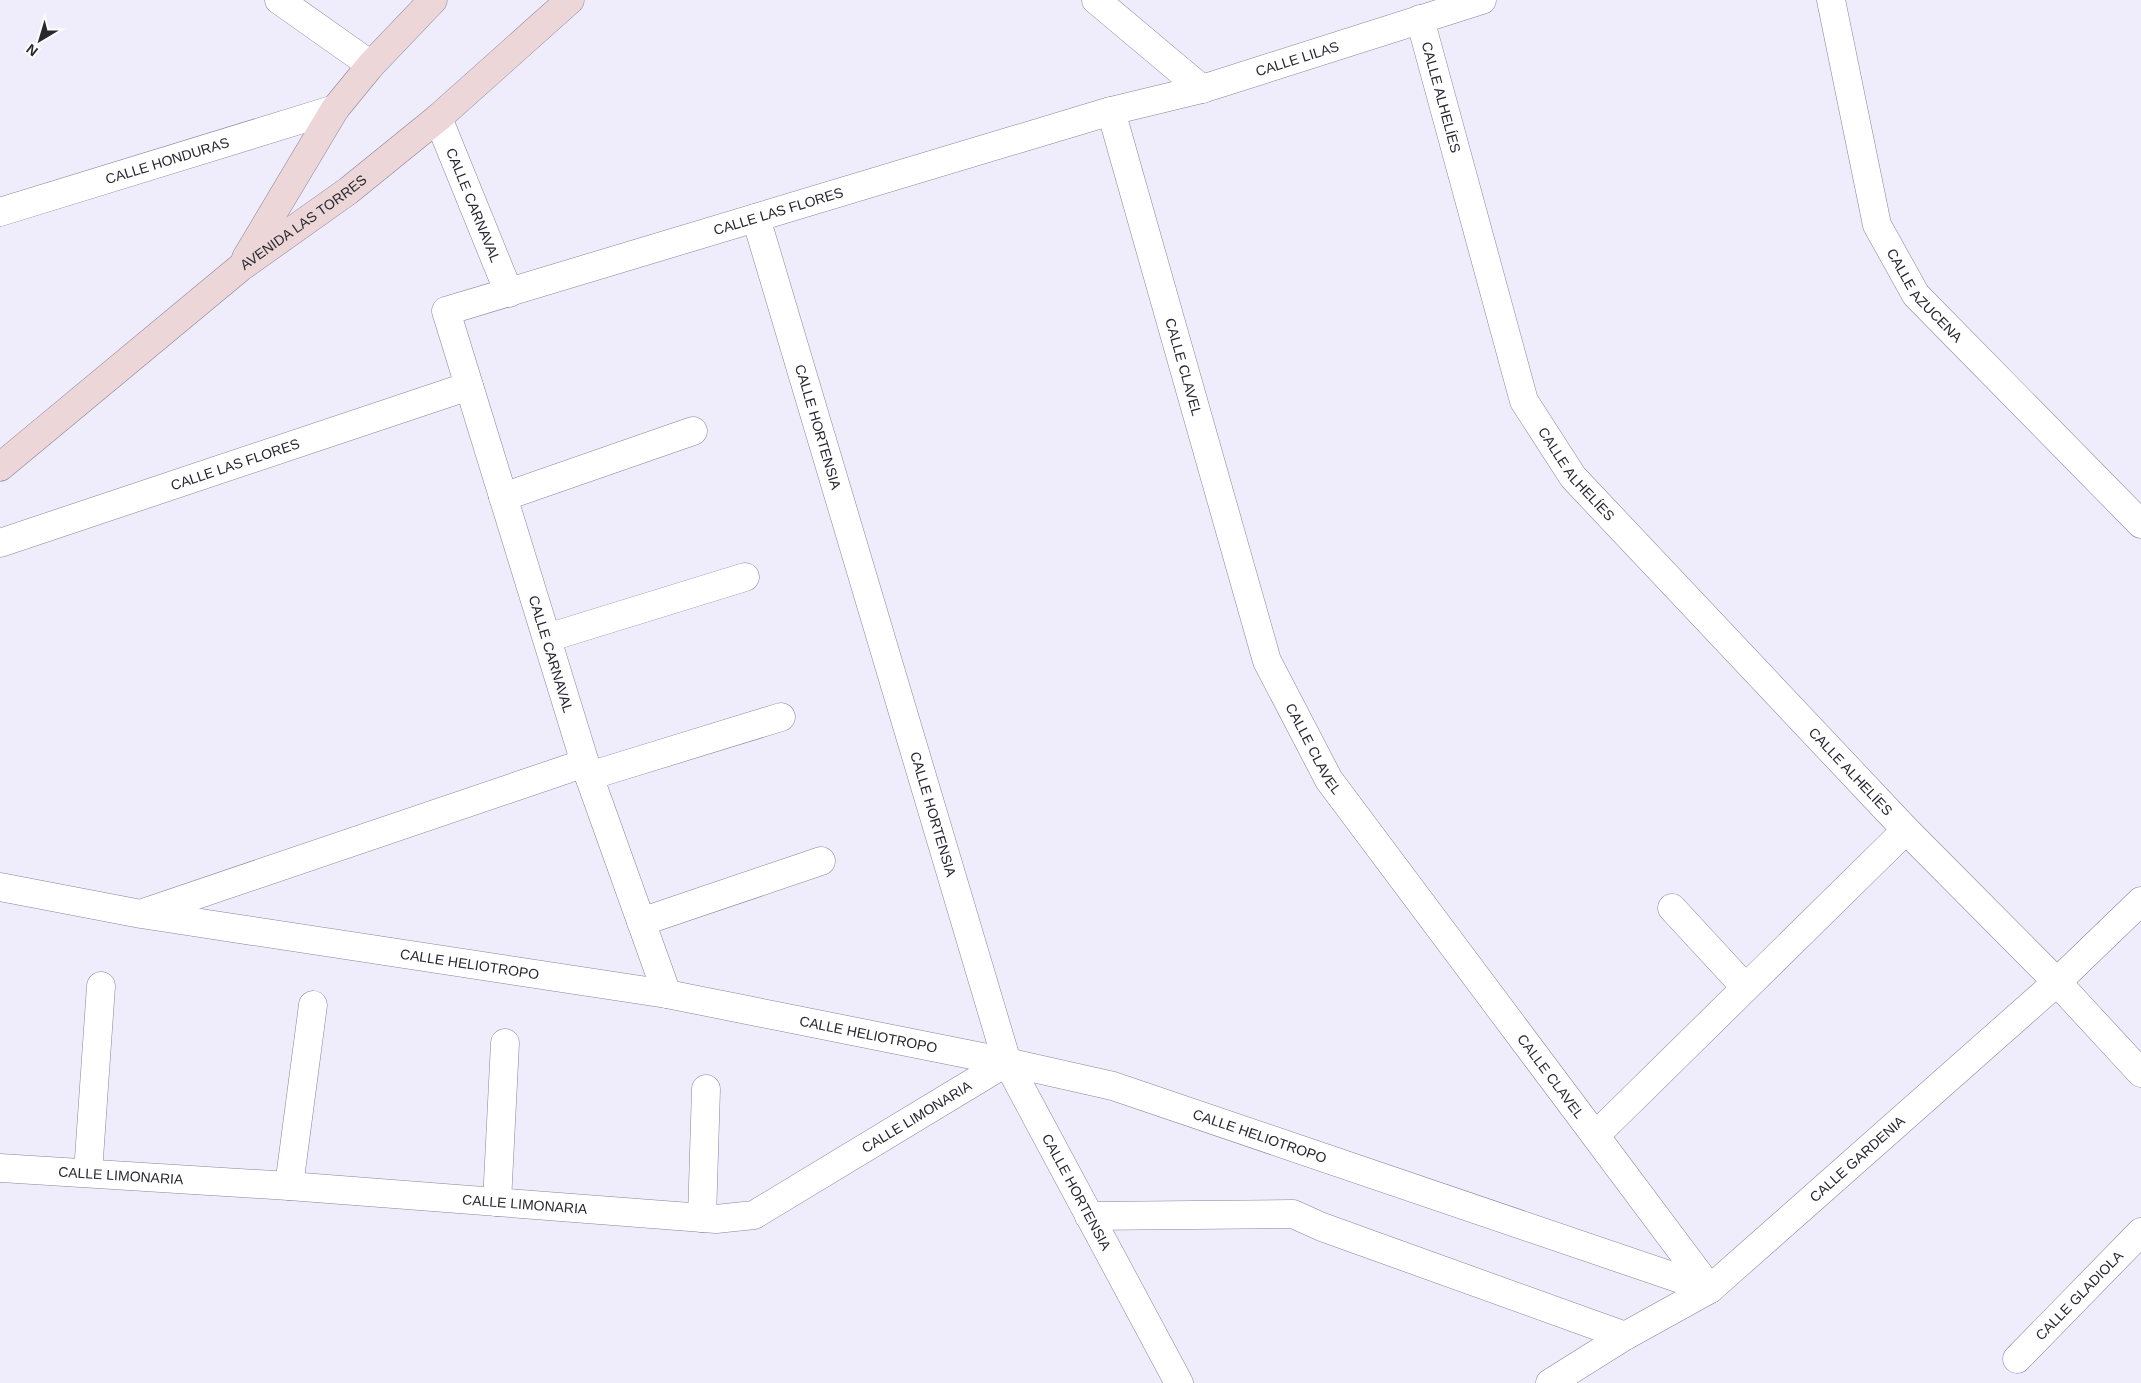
<svg xmlns="http://www.w3.org/2000/svg" width="2141" height="1383" viewBox="0 0 2141 1383" font-family="Helvetica,sans-serif">
  <style>
    .lines { fill: none; stroke-linecap: round; stroke-linejoin: round }
    .street-casing { stroke: #88849a; stroke-width: 29 }
    .secondary-casing { stroke: #88849a; stroke-width: 29 }
    .street { stroke: #fff; stroke-width: 28 }
    .secondary { stroke: #ecd6d7; stroke-width: 28 }
    .labels { text-anchor: middle; stroke-width: 5; stroke-linejoin: round; paint-order: stroke }
    .street-label { font-size: 14px; fill: #292831; stroke: #fcfcfc }
  </style>
  <rect width="100%" height="100%" fill="#efecfb"/>
  <g class="lines">
    <!-- street casing -->
    <g class="street-casing">
      <g id="street">
        <path d="M279 0 371 65"/>
        <path d="M1096 0 1202 89"/>
        <path id="s1" d="M1831 0 1877 225 1916 295 2141 524"/>
        <path id="s2" d="M1420 19 1524 401 1573 477 1906 830 2057 982 2141 1073"/>
        <path id="s3" d="M1111 111 1267 661 1329 780 1710 1289"/>
        <path id="s4" d="M438 118 509 293"/>
        <path id="s5" d="M0 212 335 109"/>
        <path id="s6" d="M756 218 1007 1062 1179 1383"/>
        <path d="M503 497 693 431"/>
        <path id="s7" d="M0 543 469 386"/>
        <path d="M547 638 745 577"/>
        <path d="M589 776 781 717"/>
        <path id="s8" d="M0 887 141 914 667 994 1007 1062 1113 1086 1710 1289"/>
        <path d="M1672 908 1745 987"/>
        <path d="M146 912 585 763"/>
        <path d="M641 922 821 861"/>
        <path id="s9" d="M667 994 589 776 446 311 1111 111 1202 89 1482 0"/>
        <path d="M1596 1135 1906 830"/>
        <path id="s10" d="M0 1168 289 1186 716 1219 754 1215 1007 1062"/>
        <path d="M88 1173 101 986"/>
        <path d="M289 1186 313 1005"/>
        <path d="M497 1202 505 1043"/>
        <path d="M1089 1216 1293 1214 1322 1227 1625 1336"/>
        <path d="M702 1218 706 1089"/>
        <path id="s11" d="M2017 1359 2141 1232"/>
        <path id="s12" d="M1550 1383 1625 1336 1710 1289 2057 982 2141 901"/>
      </g>
    </g>
    <!-- secondary casing -->
    <g class="secondary-casing">
      <g id="secondary">
        <path d="M246 258 335 109 371 65 433 0"/>
        <path id="s13" d="M0 467 241 267 348 191 438 118 570 0"/>
      </g>
    </g>
    <!-- street -->
    <use href="#street" class="street"/>
    <!-- secondary -->
    <use href="#secondary" class="secondary"/>
  </g>
  <g class="labels">
    <!-- street labels -->
    <g class="street-label">
      <text dy="5" stroke="none"><textPath href="#s9" startOffset="1606">CALLE LILAS</textPath></text>
      <text dy="5" stroke="none"><textPath href="#s2" startOffset="81">CALLE ALHELÍES</textPath></text>
      <text dy="5" stroke="none"><textPath href="#s5" startOffset="175">CALLE HONDURAS</textPath></text>
      <text dy="5" stroke="none"><textPath href="#s4" startOffset="94">CALLE CARNAVAL</textPath></text>
      <text dy="5" stroke="none"><textPath href="#s9" startOffset="1065">CALLE LAS FLORES</textPath></text>
      <text dy="5" stroke="none"><textPath href="#s13" startOffset="390">AVENIDA LAS TORRES</textPath></text>
      <text dy="5" stroke="none"><textPath href="#s1" startOffset="315">CALLE AZUCENA</textPath></text>
      <text dy="5" stroke="none"><textPath href="#s3" startOffset="266">CALLE CLAVEL</textPath></text>
      <text dy="5" stroke="none"><textPath href="#s6" startOffset="218">CALLE HORTENSIA</textPath></text>
      <text dy="5" stroke="none"><textPath href="#s7" startOffset="248">CALLE LAS FLORES</textPath></text>
      <text dy="5" stroke="none"><textPath href="#s2" startOffset="486">CALLE ALHELÍES</textPath></text>
      <text transform="translate(551 654) rotate(73)" y="5">CALLE CARNAVAL</text>
      <text dy="5" stroke="none"><textPath href="#s3" startOffset="671">CALLE CLAVEL</textPath></text>
      <text dy="5" stroke="none"><textPath href="#s2" startOffset="891">CALLE ALHELÍES</textPath></text>
      <text dy="5" stroke="none"><textPath href="#s6" startOffset="622">CALLE HORTENSIA</textPath></text>
      <text dy="5" stroke="none"><textPath href="#s8" startOffset="476">CALLE HELIOTROPO</textPath></text>
      <text dy="5" stroke="none"><textPath href="#s8" startOffset="881">CALLE HELIOTROPO</textPath></text>
      <text dy="5" stroke="none"><textPath href="#s3" startOffset="1076">CALLE CLAVEL</textPath></text>
      <text dy="5" stroke="none"><textPath href="#s10" startOffset="946">CALLE LIMONARIA</textPath></text>
      <text dy="5" stroke="none"><textPath href="#s8" startOffset="1286">CALLE HELIOTROPO</textPath></text>
      <text dy="5" stroke="none"><textPath href="#s12" startOffset="382">CALLE GARDENIA</textPath></text>
      <text dy="5" stroke="none"><textPath href="#s10" startOffset="121">CALLE LIMONARIA</textPath></text>
      <text dy="5" stroke="none"><textPath href="#s6" startOffset="1028">CALLE HORTENSIA</textPath></text>
      <text dy="5" stroke="none"><textPath href="#s10" startOffset="526">CALLE LIMONARIA</textPath></text>
      <text dy="5" stroke="none"><textPath href="#s11" startOffset="89">CALLE GLADIOLA</textPath></text>
    </g>
  </g>
  <!-- north arrow -->
  <g transform="translate(40 40) rotate(218)" stroke="#fcfcfc" stroke-width="4" paint-order="stroke">
  <path d="M0-4L9 19L0 12L-9 19Z" fill="#292831"/>
  <text y="-8" font-size="14" font-weight="bold" text-anchor="middle" fill="#292831">N</text>
  </g>
</svg>
